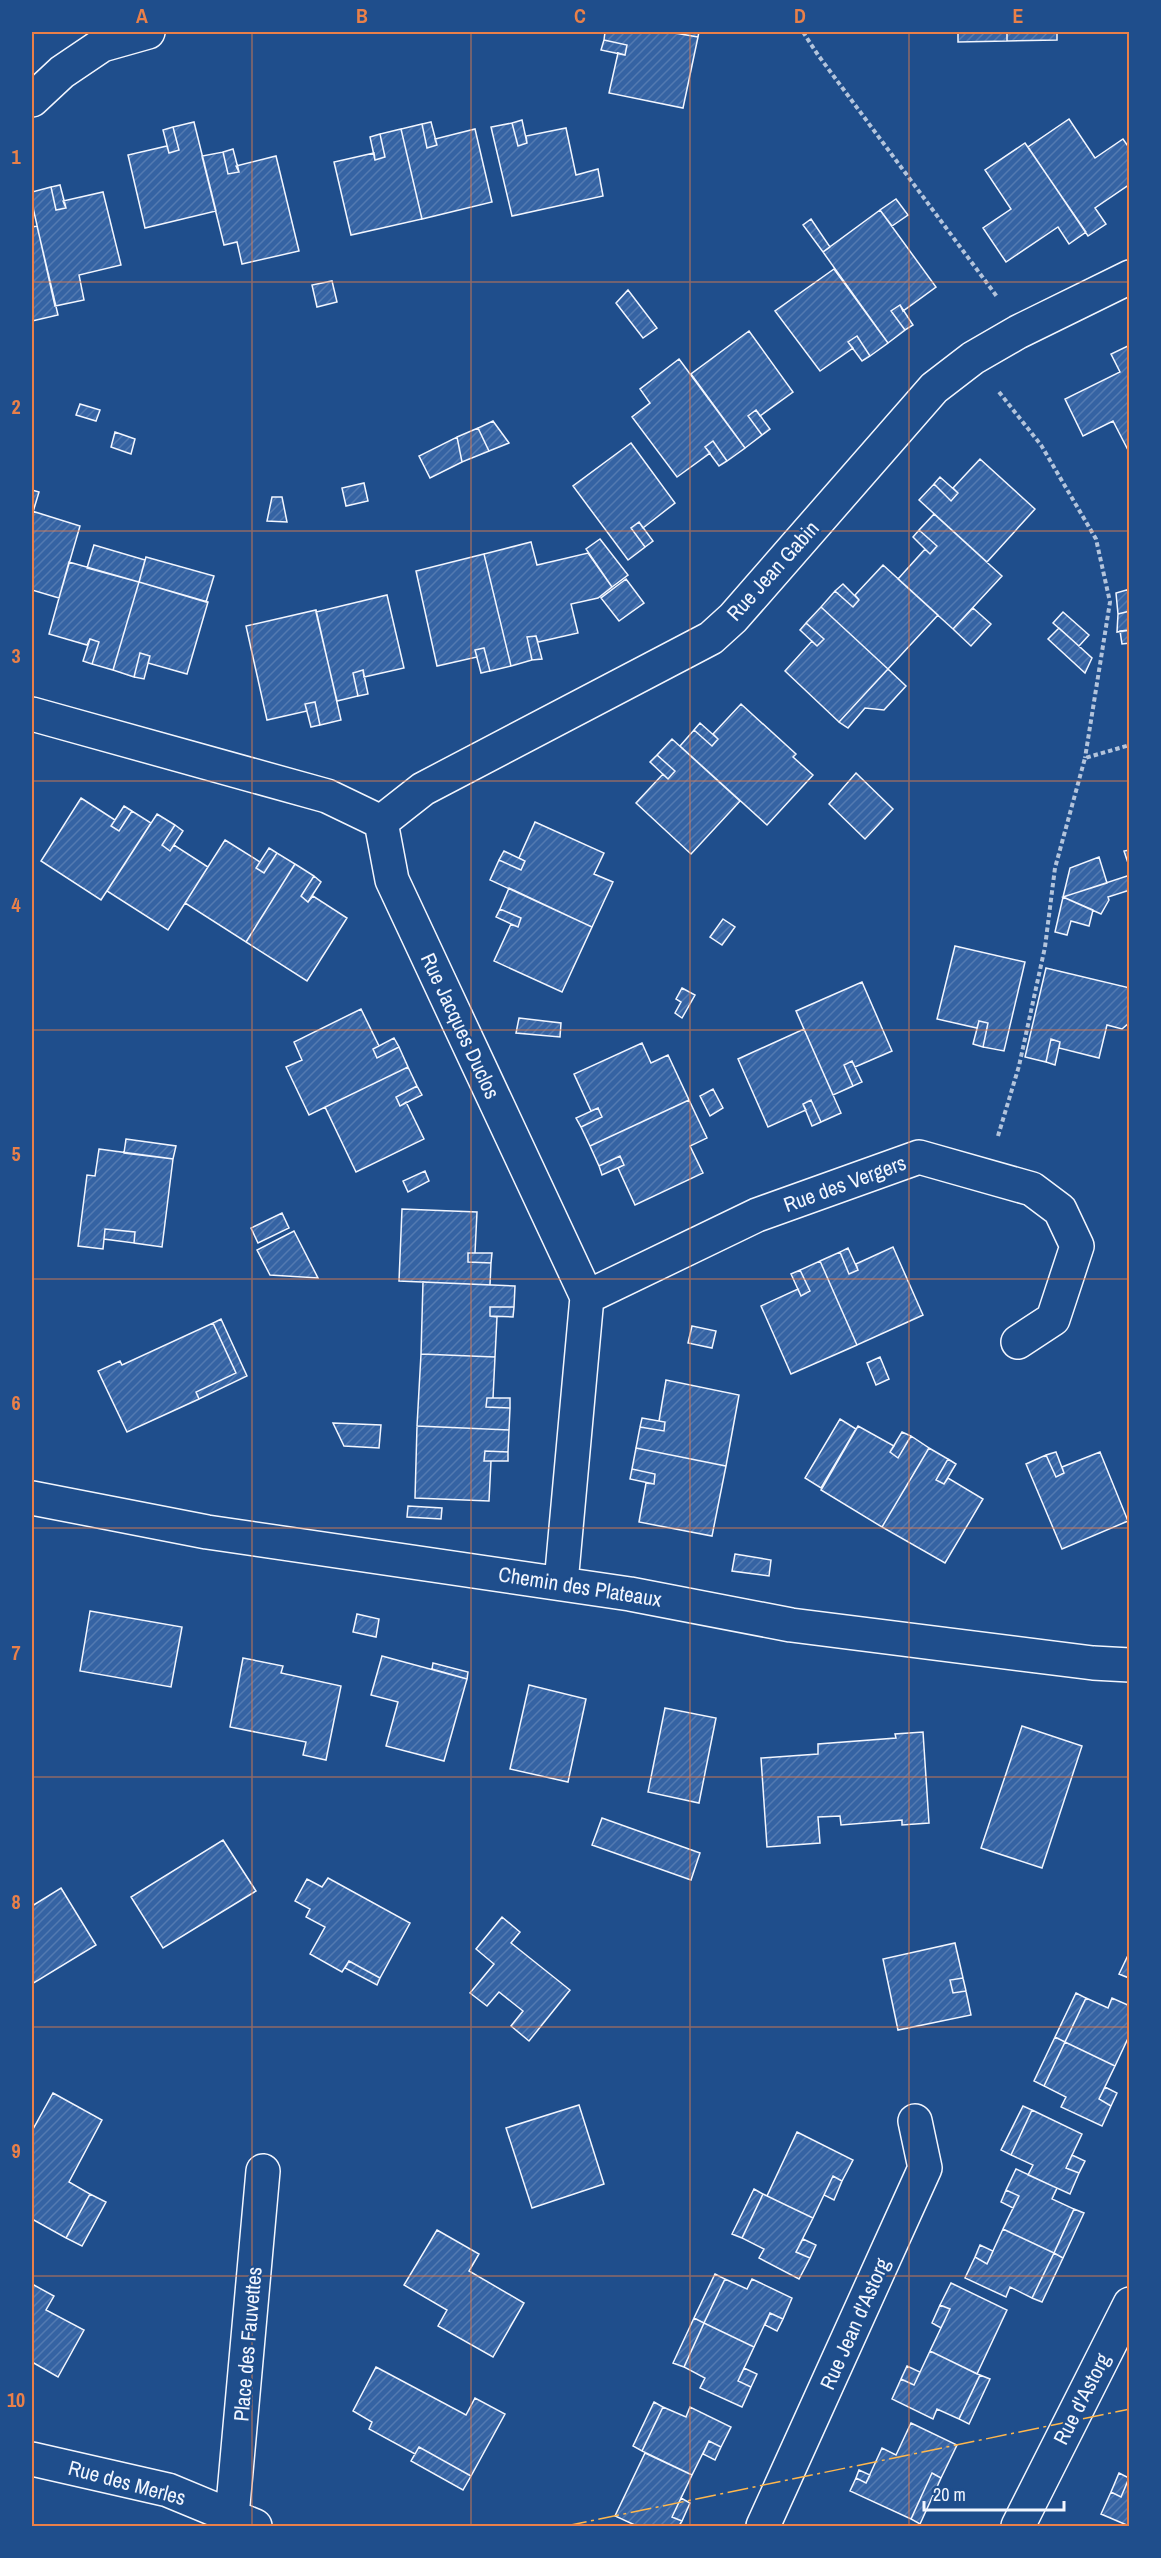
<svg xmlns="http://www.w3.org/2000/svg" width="1161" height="2558" viewBox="0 0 1161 2558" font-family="'Archivo Narrow',sans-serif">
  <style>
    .building { fill: url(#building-hatch); stroke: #f2f6ff; stroke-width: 1.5 }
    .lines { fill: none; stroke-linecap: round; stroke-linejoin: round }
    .minor-casing { stroke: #f2f6ff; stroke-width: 36 }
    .path { stroke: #b3c4dc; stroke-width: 4; stroke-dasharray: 4.5 3; stroke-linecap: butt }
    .minor { stroke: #1f4e8c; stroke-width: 33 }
    .power { stroke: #ffb74d; stroke-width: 1.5; stroke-dasharray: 21 4.5 3 4.5; stroke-linecap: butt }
    .grid { fill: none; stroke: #ea8049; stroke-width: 1.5; stroke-opacity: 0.55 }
    .labels { text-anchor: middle; stroke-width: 4.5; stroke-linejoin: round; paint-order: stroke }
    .street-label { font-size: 21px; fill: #f2f6ff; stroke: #1f4e8c }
    .neatline { fill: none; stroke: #ea8049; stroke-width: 2 }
    .grid-label { font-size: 20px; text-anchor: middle; font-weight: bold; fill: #ea8049 }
  </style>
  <defs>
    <pattern id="building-hatch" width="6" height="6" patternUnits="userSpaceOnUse" patternTransform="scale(1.5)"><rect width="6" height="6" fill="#3563a3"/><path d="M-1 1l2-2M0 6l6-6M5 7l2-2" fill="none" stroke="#537ab1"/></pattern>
  </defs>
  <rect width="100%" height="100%" fill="#1f4e8c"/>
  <!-- building -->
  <path class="building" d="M605 32H669L698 37 683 108 609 93 618 53 625 55 627 45 604 40Z
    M669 32H699L698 37Z
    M958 32H1007V41L958 42Z
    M1007 32H1057V40L1007 41Z
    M604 40 627 45 625 55 601 50Z
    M1069 119 1095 158 1123 139 1130 149V184L1095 208 1106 224 1088 236 1028 147Z
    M522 120 527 143 518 146 512 123Z
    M194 122 216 211 145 228 128 155 167 146 169 153 179 150 173 127Z
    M431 122 437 145 427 148 422 124Z
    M512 123 518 146 527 143 526 136 566 128 576 175 598 169 603 196 512 216 491 127Z
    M422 124 427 148 437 145 435 139 475 129 492 202 422 219 401 129Z
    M173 127 179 150 169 153 163 130Z
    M401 129 422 219 351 235 334 162 374 153 375 160 385 157 380 134Z
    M380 134 385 157 375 160 370 137Z
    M1025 143 1086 232 1069 244 1058 227 1006 262 983 228 1011 209 985 170Z
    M233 149 239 172 228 174 223 152Z
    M223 152 228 174 239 172 236 166 276 156 299 251 242 264 237 242 224 245 202 156Z
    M60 185 66 208 56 210 51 187Z
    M51 187 56 210 66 208 63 201 103 192 121 265 79 275 84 300 55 306 32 203V192Z
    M896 199 908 215 892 226 880 210Z
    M880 210 936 287 903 311 900 305 891 311 905 330 888 343 823 252Z
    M811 219 830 247 823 252 803 225Z
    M37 226 58 315 32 321V227Z
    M834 269 888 343 870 356 857 336 848 342 853 348 820 371 775 311Z
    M332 281 337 302 317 307 312 285Z
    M628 290 657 328 643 338 616 303Z
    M900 305 913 325 905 330 891 311Z
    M749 331 793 392 760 416 756 410 748 416 762 435 745 448 691 374Z
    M857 336 870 356 862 361 848 342Z
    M1130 345V454L1113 421 1083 436 1065 399 1120 372 1111 354Z
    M679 359 745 448 727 461 713 441 705 447 710 453 677 477 632 417 650 403 640 389Z
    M80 404 100 410 96 421 76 415Z
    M756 410 770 429 762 435 748 416Z
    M493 421 509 443 489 451 478 428Z
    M478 428 489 451 462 462 457 437Z
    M115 432 135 439 131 454 111 447Z
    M457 437 462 462 430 478 419 456Z
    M713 441 727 461 719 466 705 447Z
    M631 443 675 503 643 528 639 522 631 528 645 547 628 560 573 486Z
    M980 459 1035 509 987 562 919 500 934 484 951 501 958 493 953 488Z
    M940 477 958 493 951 501 934 484Z
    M364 483 368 501 346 506 342 488Z
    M32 490 39 492 33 512 32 511Z
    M272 497H282L287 522 267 521Z
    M32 511 80 526 59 598 32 590Z
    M934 514 1002 576 953 629 898 579 925 549 930 554 937 546 919 530Z
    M639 522 653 541 645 547 631 528Z
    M919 530 937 546 930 554 913 537Z
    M600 539 628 575 612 587 586 549Z
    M531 542 537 565 588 553 612 587 598 598 571 604 578 633 538 642 536 636 527 637 532 660 511 666 484 554Z
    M94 545 145 560 139 582 87 568Z
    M484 554 511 666 490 671 484 648 475 650 477 657 437 666 416 571Z
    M146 557 214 576 206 602 139 582Z
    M69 562 139 582 113 670 92 664 99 642 90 639 87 645 49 634Z
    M883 565 938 615 888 669 821 607 835 591 853 607 859 600 855 595Z
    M626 579 644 603 619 621 601 598Z
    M139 582 208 602 187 674 148 663 150 656 140 653 134 677 113 670Z
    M843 584 859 600 853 607 835 591Z
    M1130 589V611L1118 614 1116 593Z
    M387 595 404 668 364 677 363 670 353 673 358 696 337 701 316 612Z
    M821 607 888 669 839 722 785 671 812 641 817 646 824 639 806 623Z
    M973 608 991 624 971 646 953 629Z
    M316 610 341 720 320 725 315 702 305 704 307 711 267 720 246 626Z
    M1130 611V630L1117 632 1118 614Z
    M1063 612 1089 635 1079 646 1053 623Z
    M806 623 824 639 817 646 800 630Z
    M1059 628 1092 658 1085 673 1048 639Z
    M1130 630V643L1122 644 1120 631Z
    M536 636 542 659 532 660 527 637Z
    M90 639 99 642 92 664 83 661Z
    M484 648 490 671 481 673 475 650Z
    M140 653 150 656 144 679 134 677Z
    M888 669 906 686 884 710 865 708 848 728 839 722Z
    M363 670 368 694 358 696 353 673Z
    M315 702 320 725 311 727 305 704Z
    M741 704 796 754 793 757 813 775 767 825 680 746 694 730 712 746 718 739 713 734Z
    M700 723 718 739 712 746 694 730Z
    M672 739 740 801 691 854 636 803 663 774 668 779 675 771 657 755Z
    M657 755 675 771 668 779 650 762Z
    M856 773 893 809 865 839 829 804Z
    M81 798 115 820 111 826 119 831 132 811 151 823 101 900 41 861Z
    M124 806 132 811 119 831 111 826Z
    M157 814 175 825 162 845 170 851 174 845 208 867 168 930 107 891Z
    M535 822 604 853 594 874 613 882 592 927 490 880 499 860 521 870 525 861 519 858Z
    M175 825 183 831 170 851 162 845Z
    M225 840 260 862 256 868 264 873 277 853 295 864 246 942 185 903Z
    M269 848 277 853 264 873 256 868Z
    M1130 850V866H1129L1124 851Z
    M504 851 525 861 521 870 499 860Z
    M1099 857 1107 883 1063 897 1070 868Z
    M295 864 314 876 301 896 308 902 313 896 347 918 307 981 246 942Z
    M1130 875V890L1108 897 1109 900 1101 914 1063 897Z
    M314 876 321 882 308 902 301 896Z
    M509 888 592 927 562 992 494 961 511 924 518 927 521 918 500 909Z
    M1063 897 1093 910 1089 926 1071 921 1067 935 1055 932Z
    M500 909 521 918 518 927 496 917Z
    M723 919 735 927 722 945 710 937Z
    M955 946 1025 962 1004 1051 983 1047 988 1023 979 1021 977 1028 937 1019Z
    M1046 968 1130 988 1129 1023 1122 1029 1107 1025 1099 1058 1059 1048 1060 1042 1051 1039 1046 1062 1025 1057Z
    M862 982 892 1051 855 1067 852 1061 844 1065 853 1086 833 1095 796 1011Z
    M682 988 695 995 682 1018 675 1013 681 1002 676 999Z
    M361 1009 379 1046 373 1049 377 1058 399 1047 408 1067 309 1115 286 1067 302 1060 294 1042Z
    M519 1018 561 1023 560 1037 516 1033Z
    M979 1021 988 1023 983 1047 973 1044Z
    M804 1029 841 1113 821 1122 811 1100 803 1104 806 1110 768 1127 738 1059Z
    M394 1038 399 1047 377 1058 373 1049Z
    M1051 1039 1060 1042 1055 1065 1046 1062Z
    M642 1043 651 1063 668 1055 689 1100 590 1146 581 1127 602 1117 598 1108 591 1111 574 1074Z
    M852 1061 862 1082 853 1086 844 1065Z
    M408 1067 417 1086 396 1097 400 1106 406 1102 424 1139 356 1172 325 1107Z
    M417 1086 422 1095 400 1106 396 1097Z
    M713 1089 723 1108 710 1116 700 1096Z
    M689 1100 707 1138 690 1146 703 1173 635 1205 618 1168 624 1165 620 1156 599 1166 590 1146Z
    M811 1100 821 1122 812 1126 803 1104Z
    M598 1108 602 1117 581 1127 576 1118Z
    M126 1139 176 1146 173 1159 124 1153Z
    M99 1149 173 1159 162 1247 134 1243 135 1232 105 1229 103 1249 78 1246 87 1175 95 1176Z
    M620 1156 624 1165 602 1175 599 1166Z
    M425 1171 429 1181 408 1192 403 1181Z
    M402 1209 477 1212 475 1253H468V1262L491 1263 490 1285 399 1281Z
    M282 1213 289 1228 258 1243 251 1228Z
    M105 1229 135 1232 134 1243 104 1239Z
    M294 1231 318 1278 270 1275 257 1250Z
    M893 1247 923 1315 857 1345 820 1261 840 1252 849 1274 858 1270 856 1264Z
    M848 1248 858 1270 849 1274 840 1252Z
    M468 1253H492L491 1263 468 1262Z
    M820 1261 857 1345 791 1374 761 1306 798 1289 801 1296 810 1291 800 1270Z
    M800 1270 810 1291 801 1296 791 1274Z
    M423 1282 515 1286 514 1307H490V1316L497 1317 495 1357 421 1354Z
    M490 1307H514L513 1317 490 1316Z
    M221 1319 247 1376 199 1399 196 1392 236 1373 213 1323Z
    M213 1323 236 1373 196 1392 199 1399 127 1432 98 1371 120 1361 122 1365Z
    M692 1326 716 1331 712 1348 688 1343Z
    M421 1354 495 1357 493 1398H487L486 1407 510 1408 509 1430 417 1426Z
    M880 1357 889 1379 876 1385 867 1363Z
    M666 1380 739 1395 726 1466 636 1448 640 1427 664 1431 665 1422 659 1421Z
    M487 1398H510V1408L486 1407Z
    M642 1418 665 1422 664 1431 640 1427Z
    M840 1419 856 1429 821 1488 805 1478Z
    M333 1423 381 1425 379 1448 344 1446Z
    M417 1426 509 1430 508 1452 485 1451 484 1461H491L489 1501 415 1498Z
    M858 1426 894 1446 890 1452 898 1458 911 1436 929 1448 882 1527 821 1490Z
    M902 1432 911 1436 898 1458 890 1452Z
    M636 1448 726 1466 712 1536 639 1522 646 1483 654 1484 655 1474 632 1469Z
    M929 1448 948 1459 936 1480 944 1484 948 1478 983 1499 945 1563 882 1527Z
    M485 1451 508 1452V1461H484Z
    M1056 1452 1064 1473 1056 1477 1046 1455Z
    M1100 1452 1128 1521 1062 1549 1026 1464 1046 1455 1056 1477 1064 1473 1062 1467Z
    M948 1459 956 1464 944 1484 936 1480Z
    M632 1469 655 1474 654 1484 630 1479Z
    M408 1506 442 1508 441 1519 407 1517Z
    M735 1554 771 1560 769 1576 732 1571Z
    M90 1611 182 1627 171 1687 80 1671Z
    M357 1614 379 1619 376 1637 353 1632Z
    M382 1656 467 1679 444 1761 386 1746 398 1702 371 1695Z
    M243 1658 283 1666 281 1673 341 1686 326 1760 303 1755 306 1742 230 1727Z
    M433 1663 468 1672 467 1679 432 1669Z
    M529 1685 586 1699 568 1782 510 1769Z
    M665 1708 716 1718 699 1803 648 1792Z
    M1022 1726 1082 1746 1042 1868 981 1848Z
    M923 1732 929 1823 902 1825V1820L841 1825 840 1816 818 1817 820 1843 767 1847 761 1758 818 1754V1744L896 1738 895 1734Z
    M602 1818 700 1853 691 1880 592 1845Z
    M223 1840 256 1891 163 1948 131 1897Z
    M328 1878 410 1923 380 1978 349 1961 342 1972 310 1954 325 1927 306 1917 310 1909 295 1901 307 1879 322 1887Z
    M61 1888 96 1945 32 1984V1906Z
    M502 1917 520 1932 511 1943 570 1990 529 2041 511 2026 523 2011 499 1992 487 2006 470 1993 494 1964 476 1949Z
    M955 1943 963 1978 950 1980 953 1993 966 1991 971 2015 898 2030 883 1959Z
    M1130 1951V1977L1129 1978 1119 1974Z
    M349 1961 380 1978 377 1985 345 1968Z
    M963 1978 966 1991 953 1993 950 1980Z
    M1076 1993 1086 1998 1065 2042 1055 2037Z
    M1086 1998 1108 2008 1112 1998 1130 2006V2034L1115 2066 1065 2042Z
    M1055 2037 1065 2042 1044 2086 1034 2081Z
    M1065 2042 1115 2066 1099 2099 1111 2106 1102 2126 1061 2107 1066 2097 1044 2086Z
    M1105 2087 1117 2093 1111 2106 1099 2099Z
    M53 2093 102 2120 69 2182 90 2194 66 2238 32 2219V2131Z
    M579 2105 604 2184 532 2208 506 2128Z
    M1023 2106 1032 2110 1011 2155 1001 2150Z
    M1032 2110 1082 2134 1066 2168 1079 2173 1070 2194 1028 2175 1033 2165 1011 2155Z
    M797 2132 853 2160 842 2181 833 2176 813 2218 767 2196Z
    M1072 2155 1085 2161 1079 2173 1066 2168Z
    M1016 2169 1057 2188 1052 2199 1074 2209 1054 2253 1003 2229 1019 2196 1006 2190Z
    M833 2176 842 2181 834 2200 824 2195Z
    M754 2189 763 2194 742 2238 732 2234Z
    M1006 2190 1019 2196 1013 2208 1001 2202Z
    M90 2194 106 2202 82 2246 66 2238Z
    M763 2194 813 2218 796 2252 810 2258 799 2279 759 2258 764 2249 742 2238Z
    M1074 2209 1084 2213 1063 2258 1054 2253Z
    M1003 2229 1054 2253 1032 2298 1010 2287 1006 2297 965 2278 975 2257 987 2264Z
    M437 2230 479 2254 469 2271 524 2303 493 2357 438 2326 447 2310 404 2285Z
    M803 2239 816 2245 810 2258 796 2252Z
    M980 2245 993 2251 987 2264 975 2257Z
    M1054 2253 1063 2258 1042 2302 1032 2298Z
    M715 2274 725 2279 704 2323 694 2318Z
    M725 2279 747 2289 752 2279 792 2298 783 2319 770 2313 754 2347 704 2323Z
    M951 2283 1007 2310 977 2374 930 2351 950 2309 940 2305Z
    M32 2284 54 2296 46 2310 84 2330 58 2377 32 2362Z
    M940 2305 950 2309 941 2328 932 2323Z
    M770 2313 783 2319 777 2331 765 2325Z
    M694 2318 704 2323 684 2367 673 2363Z
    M704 2323 754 2347 738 2381 751 2387 742 2407 700 2388 705 2378 684 2367Z
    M930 2351 980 2375 959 2419 937 2409 933 2419 892 2399 901 2379 914 2385Z
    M907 2366 920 2372 914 2385 901 2379Z
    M376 2367 466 2415 475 2398 505 2414 471 2476 419 2447 415 2454 369 2429 372 2422 353 2411Z
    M744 2368 757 2374 751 2387 738 2381Z
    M980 2375 990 2379 969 2424 959 2419Z
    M654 2402 663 2407 642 2451 633 2446Z
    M663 2407 686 2417 690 2407 731 2427 721 2447 709 2441 692 2475 642 2451Z
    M911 2423 957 2445 941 2478 932 2473 911 2519 850 2491 856 2478 866 2483 882 2448 896 2455Z
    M709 2441 721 2447 715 2460 703 2454Z
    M419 2447 471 2476 463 2490 411 2461Z
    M645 2453 692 2475 672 2517 682 2521 679 2526H637L615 2516Z
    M859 2470 870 2475 866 2483 856 2478Z
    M932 2473 941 2478 920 2524 911 2519Z
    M1119 2473 1129 2478 1121 2497 1111 2492Z
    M1129 2478 1130 2526H1129L1101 2514 1111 2492 1121 2497Z
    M681 2498 690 2503 682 2521 672 2517Z"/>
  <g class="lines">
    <!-- minor casing -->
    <g class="minor-casing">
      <path id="minor" d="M32 100 62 72 102 45 148 32
        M32 714 327 796 381 822 392 880 587 1297 561 1583
        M381 822 423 789 711 638 733 618 934 388 973 358 1018 332 1130 277
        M587 1297 757 1215 919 1157 1032 1189 1060 1210 1077 1246 1053 1319 1018 1342
        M32 1498 207 1532 630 1594 791 1625 1093 1663 1130 1665
        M32 2459 168 2490 255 2526
        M232 2516 263 2171
        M763 2526 925 2168 915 2121
        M1018 2526 1130 2304"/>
    </g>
    <!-- path -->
    <path class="path" d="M803 32 818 55 998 298
      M999 392 1041 445 1096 539 1110 602 1085 758
      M998 1136 1019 1066 1045 947 1055 868 1085 758 1130 745"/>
    <!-- minor -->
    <use href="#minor" class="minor"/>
    <!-- power -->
    <path class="power" d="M566 2526 1130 2409"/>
  </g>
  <!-- grid -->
  <path class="grid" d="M252 32V2526M471 32V2526M690 32V2526M909 32V2526M32 282H1130M32 531H1130M32 781H1130M32 1030H1130M32 1279H1130M32 1528H1130M32 1777H1130M32 2027H1130M32 2276H1130"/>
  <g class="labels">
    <!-- street labels -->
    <g class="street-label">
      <text transform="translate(773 571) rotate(-48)" y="7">Rue Jean Gabin</text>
      <text transform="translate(460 1026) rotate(65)" y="7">Rue Jacques Duclos</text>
      <text transform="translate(845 1184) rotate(-20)" y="7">Rue des Vergers</text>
      <text transform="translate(580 1587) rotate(9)" y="7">Chemin des Plateaux</text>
      <text transform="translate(855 2324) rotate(-66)" y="7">Rue Jean d'Astorg</text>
      <text transform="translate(248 2344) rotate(-85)" y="7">Place des Fauvettes</text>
      <text transform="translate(1082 2399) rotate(-63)" y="7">Rue d'Astorg</text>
      <text transform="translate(127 2483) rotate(15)" y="7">Rue des Merles</text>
    </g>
  </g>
  <!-- border -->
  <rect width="1161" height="2558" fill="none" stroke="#1f4e8c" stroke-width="66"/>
  <!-- scale -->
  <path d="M924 2501v9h140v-9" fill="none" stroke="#f2f6ff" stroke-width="3"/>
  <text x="933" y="2501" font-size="18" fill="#f2f6ff" stroke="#1f4e8c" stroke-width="4.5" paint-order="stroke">20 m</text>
  <rect x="33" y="33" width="1095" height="2492" class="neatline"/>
  <g class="grid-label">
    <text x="142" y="23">A</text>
    <text x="362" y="23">B</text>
    <text x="580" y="23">C</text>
    <text x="800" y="23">D</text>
    <text x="1018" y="23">E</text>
    <text x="16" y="164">1</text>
    <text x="16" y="414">2</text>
    <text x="16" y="663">3</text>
    <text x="16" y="912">4</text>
    <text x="16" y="1161">5</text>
    <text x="16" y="1410">6</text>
    <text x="16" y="1660">7</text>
    <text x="16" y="1909">8</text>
    <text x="16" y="2158">9</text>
    <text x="16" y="2407">10</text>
  </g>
</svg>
